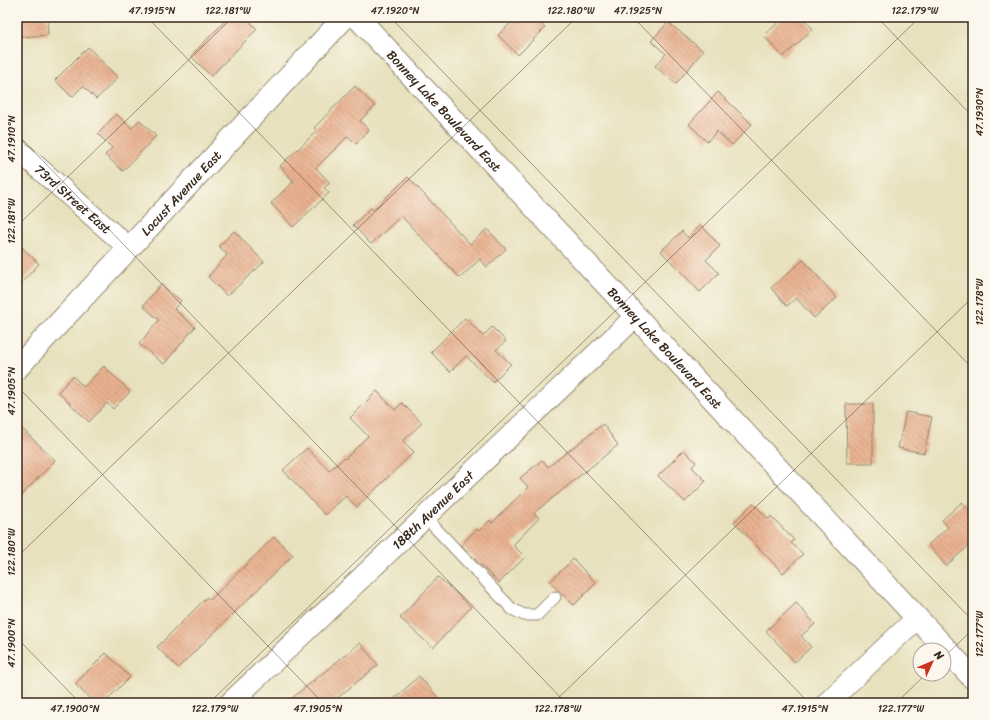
<svg xmlns="http://www.w3.org/2000/svg" width="990" height="720" viewBox="0 0 990 720" font-family="Sriracha,sans-serif">
  <style>
    .building { fill: url(#building-back-hatch) }
    .lines { fill: none; stroke-linecap: round; stroke-linejoin: round }
    .service-casing { stroke: #92866e; stroke-width: 13 }
    .minor-casing { stroke: #92866e; stroke-width: 23 }
    .tertiary-casing { stroke: #92866e; stroke-width: 24 }
    .service { stroke: #fff; stroke-width: 11 }
    .minor { stroke: #fff; stroke-width: 21 }
    .tertiary { stroke: #fff; stroke-width: 22 }
    .ticks { fill: none; stroke: #3b2a1e; stroke-width: 1; stroke-opacity: 0.45 }
    .labels { text-anchor: middle; stroke-width: 4; stroke-linejoin: round; paint-order: stroke }
    .street-label { font-size: 13px; fill: #3b2a1e; stroke: #fbf7ec }
    .neatline { fill: none; stroke: #3b2a1e; stroke-width: 1.5 }
    .ticks-label { font-size: 10px; text-anchor: middle; fill: #3b2a1e }
  </style>
  <defs>
    <pattern id="building-back-hatch" width="6" height="6" patternUnits="userSpaceOnUse"><rect width="6" height="6" fill="#e9b290"/><path d="M-1 5l2 2M0 0l6 6M5-1l2 2" fill="none" stroke="#be9175"/></pattern>
  </defs>
  <rect width="100%" height="100%" fill="#fbf7ec"/>
  <filter id="ink" filterUnits="userSpaceOnUse"><feTurbulence type="fractalNoise" baseFrequency=".025" numOctaves="2"/><feDisplacementMap in="SourceGraphic" scale="8" xChannelSelector="R" yChannelSelector="G"/><feConvolveMatrix kernelMatrix="1 2 1 2 8 2 1 2 1" color-interpolation-filters="sRGB"/></filter>
  <filter id="wash" filterUnits="userSpaceOnUse"><feTurbulence type="fractalNoise" baseFrequency=".012" numOctaves="4" result="noise"/><feDisplacementMap in="SourceGraphic" scale="16" xChannelSelector="R" yChannelSelector="G"/><feGaussianBlur stdDeviation="0.9" result="paint"/><feColorMatrix in="noise" values="0 0 0 0 0 0 0 0 0 0 0 0 0 0 0 0 0 1.4 0 .05"/><feComposite in="paint" operator="in"/></filter>
  <g filter="url(#wash)">
    <rect width="100%" height="100%" fill="#e8e1be"/>
    <g id="blocks">
      <!-- building -->
      <path class="building" d="M17 17H47L48 35 17 37Z
        M229 17H245L257 29 211 76 191 56Z
        M517 17H534L545 28 518 55 498 35Z
        M784 17H802L813 29 783 57 764 36Z
        M668 22 703 51 676 84 655 66 666 54 651 41Z
        M88 47 118 78 96 99 83 86 72 97 55 80Z
        M355 86 375 106 360 121 369 130 356 144 348 136 316 168 330 183 324 188 329 193 293 227 271 203 294 181 280 166 317 131 314 128Z
        M718 92 752 124 732 145 717 131 707 142 689 124Z
        M116 114 132 128 139 120 156 136 123 171 105 155 112 148 98 134Z
        M408 177 470 244 487 229 506 249 487 267 480 259 460 278 401 216 371 244 353 225 371 208 373 210Z
        M701 225 720 246 706 260 719 273 700 292 661 251 682 231 688 238Z
        M234 231 264 262 227 296 208 277 227 255 219 246Z
        M17 242 39 264 17 287Z
        M803 260 837 298 814 318 796 298 787 306 771 288Z
        M161 284 181 301 174 309 195 327 164 364 139 344 159 320 143 306Z
        M465 318 483 336 492 327 506 341 496 350 511 364 493 382 466 356 450 372 431 352Z
        M104 366 130 392 113 409 107 403 89 422 58 392 73 376 84 387Z
        M377 391 395 410 402 403 422 423 403 441 414 452 357 507 346 496 325 515 283 470 307 448 329 471 344 458 345 459 368 436 350 418Z
        M846 404H873V463H847Z
        M906 412 932 417 924 453 898 448Z
        M17 424 55 460 17 500Z
        M603 424 618 445 534 513 539 518 513 545 525 557 499 583 461 545 477 529 479 531 490 520 492 523 528 487 520 478 542 460 548 467Z
        M684 450 696 462 692 467 706 481 685 502 658 476Z
        M962 502 973 514V542L946 566 928 545 948 527 942 520Z
        M753 503 769 519 771 516 794 540 791 543 803 554 783 573 734 522Z
        M274 537 293 555 178 668 157 647 207 597 210 600Z
        M573 559 596 583 574 605 550 582Z
        M438 577 471 607 433 648 400 618Z
        M796 603 815 624 801 636 811 647 795 662 766 631Z
        M360 643 378 665 331 703H286Z
        M106 653 130 677 104 703H94L75 684Z
        M419 676 443 703H390Z"/>
    </g>
  </g>
  <g filter="url(#ink)">
    <use href="#blocks" fill-opacity="0" stroke="#92866e" stroke-width="1"/>
    <g class="lines">
      <!-- service casing -->
      <g class="service-casing">
        <path id="service" d="M425 517 512 609 524 615H537L555 597"/>
      </g>
      <!-- minor casing -->
      <g class="minor-casing">
        <g id="minor">
          <path id="s1" d="M17 149 129 248"/>
          <path id="s2" d="M230 703 636 316"/>
          <path d="M827 703 917 618"/>
        </g>
      </g>
      <!-- tertiary casing -->
      <g class="tertiary-casing">
        <g id="tertiary">
          <path id="s3" d="M357 17 973 678"/>
          <path id="s4" d="M17 368 345 17"/>
        </g>
      </g>
      <!-- service -->
      <use href="#service" class="service"/>
      <!-- minor -->
      <use href="#minor" class="minor"/>
      <!-- tertiary -->
      <use href="#tertiary" class="tertiary"/>
    </g>
  </g>
  <!-- ticks -->
  <path class="ticks" d="M147 17 809 703M390 17 973 621M633 17 973 369M877 17 973 117M17 134 566 703M17 226 233 17M17 386 323 703M17 557 577 17M17 638 80 703M944 657 973 629M209 703 920 17M553 703 973 297M896 703 926 674"/>
  <g class="labels">
    <!-- street labels -->
    <g class="street-label">
      <text dy="5" stroke="none"><textPath href="#s3" startOffset="128">Bonney Lake Boulevard East</textPath></text>
      <text dy="5" stroke="none"><textPath href="#s4" startOffset="240">Locust Avenue East</textPath></text>
      <text dy="5" stroke="none"><textPath href="#s1" startOffset="75">73rd Street East</textPath></text>
      <text dy="5" stroke="none"><textPath href="#s3" startOffset="452">Bonney Lake Boulevard East</textPath></text>
      <text dy="5" stroke="none"><textPath href="#s2" startOffset="280">188th Avenue East</textPath></text>
    </g>
  </g>
  <!-- margin -->
  <rect width="990" height="720" fill="none" stroke="#fbf7ec" stroke-width="44"/>
  <!-- north arrow -->
  <g transform="translate(932 662) rotate(46)"><circle r="19" fill="#fbf7ec" stroke="#aea59a"/>
  <path d="M0-3L7 15L0 10L-7 15Z" fill="#c8321e"/>
  <text y="-6" font-size="11" font-weight="bold" text-anchor="middle" fill="#3b2a1e">N</text>
  </g>
  <rect x="22" y="22" width="946" height="676" class="neatline"/>
  <g class="ticks-label">
    <text x="152" y="14">47.1915°N</text>
    <text x="228" y="14">122.181°W</text>
    <text x="395" y="14">47.1920°N</text>
    <text x="571" y="14">122.180°W</text>
    <text x="638" y="14">47.1925°N</text>
    <text x="915" y="14">122.179°W</text>
    <text transform="translate(979 112) rotate(-90)" y="4">47.1930°N</text>
    <text transform="translate(11 139) rotate(-90)" y="4">47.1910°N</text>
    <text transform="translate(11 221) rotate(-90)" y="4">122.181°W</text>
    <text transform="translate(979 302) rotate(-90)" y="4">122.178°W</text>
    <text transform="translate(11 391) rotate(-90)" y="4">47.1905°N</text>
    <text transform="translate(11 552) rotate(-90)" y="4">122.180°W</text>
    <text transform="translate(979 634) rotate(-90)" y="4">122.177°W</text>
    <text transform="translate(11 643) rotate(-90)" y="4">47.1900°N</text>
    <text x="75" y="712">47.1900°N</text>
    <text x="215" y="712">122.179°W</text>
    <text x="318" y="712">47.1905°N</text>
    <text x="558" y="712">122.178°W</text>
    <text x="805" y="712">47.1915°N</text>
    <text x="901" y="712">122.177°W</text>
  </g>
</svg>
